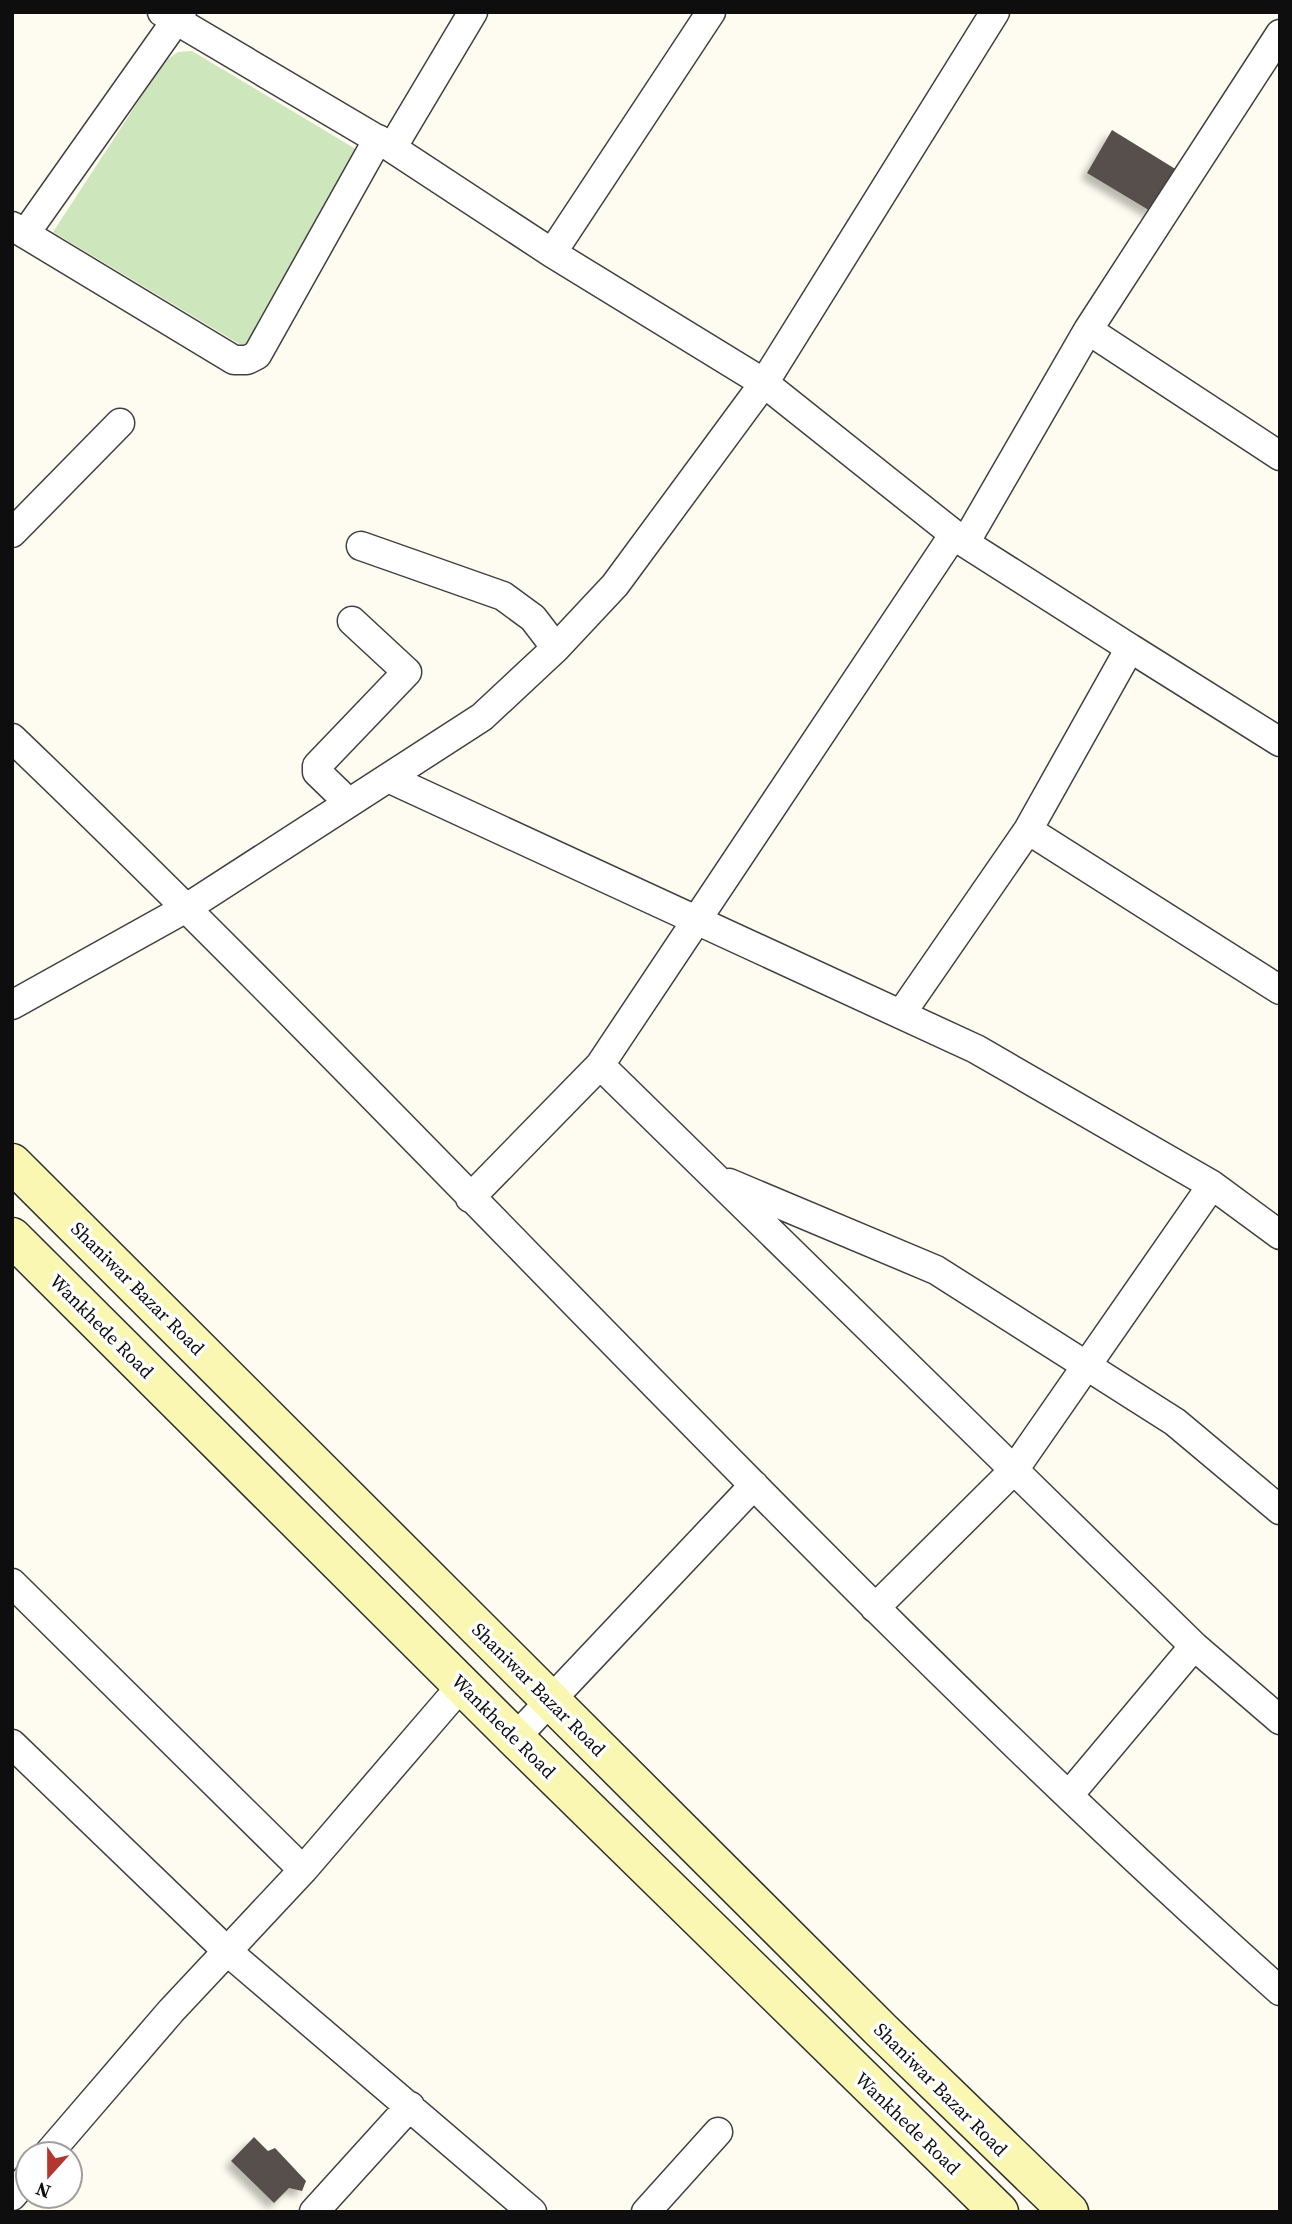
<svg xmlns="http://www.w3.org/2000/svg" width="1292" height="2224" viewBox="0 0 1292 2224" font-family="'Source Serif 4',serif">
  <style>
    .green { fill: #cee6bc }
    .building { fill: #56504b; filter: url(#shadow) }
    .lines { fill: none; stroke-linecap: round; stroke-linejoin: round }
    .street-casing { stroke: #414141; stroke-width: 31 }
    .secondary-casing { stroke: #303030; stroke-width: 41 }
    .street { stroke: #fff; stroke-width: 28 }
    .secondary { stroke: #f9f7b1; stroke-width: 38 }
    .labels { text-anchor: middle; stroke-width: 7; stroke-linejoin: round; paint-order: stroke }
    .street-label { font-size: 19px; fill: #0e0e0e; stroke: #fff }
  </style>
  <defs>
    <filter id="shadow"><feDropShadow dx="-6" dy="6" stdDeviation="3.5" flood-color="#0004"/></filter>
  </defs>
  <rect width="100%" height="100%" fill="#fefcf0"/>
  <!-- green -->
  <path class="green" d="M192 51 354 148 360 155 250 343 241 345 53 232 164 62 178 52Z"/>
  <!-- building -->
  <path class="building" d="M1112 130 1177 170 1152 212 1087 173Z
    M254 2137 268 2151 275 2148 306 2181 302 2191 289 2188 274 2203 231 2161Z"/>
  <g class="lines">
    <!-- street casing -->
    <g class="street-casing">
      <path id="street" d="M162 12 392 148 552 253 764 383 965 543 1088 330 1280 456
        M392 148 473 12
        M12 226 234 360H247L257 355 378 139
        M25 234 182 12
        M552 253 711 12
        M1088 330 1280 34
        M12 533 120 423
        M965 543 1130 648
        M361 546 503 596 533 618 556 648
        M12 738C441 1149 836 1595 1280 1991
        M388 778 976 1049 1212 1185 1280 1235
        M349 803 317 772V766L407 672 352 621
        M1028 830 1130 648 1280 742
        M12 1005 188 907 482 717 556 648 615 585 764 383 995 12
        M901 1014 1028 830 1280 990
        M600 1065 954 534
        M729 1183 936 1270 1175 1422 1280 1510
        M470 1198 600 1065 1194 1646 1069 1795
        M12 1583 303 1870
        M875 1608 1014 1470 1212 1185
        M1194 1646 1280 1720
        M515 1738 754 1485
        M12 1744 227 1951 532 2212
        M48 2154 171 2011 303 1870 462 1685
        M12 2196 28 2177
        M314 2212 410 2106
        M646 2212 718 2132"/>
    </g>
    <!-- secondary casing -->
    <g class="secondary-casing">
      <path id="secondary" d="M12 1163 882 2031 1069 2212
        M12 1237 515 1738 999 2212"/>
    </g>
    <!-- street -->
    <use href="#street" class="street"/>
    <!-- secondary -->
    <use href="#secondary" class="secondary"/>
  </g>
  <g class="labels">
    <!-- street labels -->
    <g class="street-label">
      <text transform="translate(138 1288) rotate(45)" y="7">Shaniwar Bazar Road</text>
      <text transform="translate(102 1326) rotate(45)" y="7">Wankhede Road</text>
      <text transform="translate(539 1689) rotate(45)" y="7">Shaniwar Bazar Road</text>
      <text transform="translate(504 1726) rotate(45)" y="7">Wankhede Road</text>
      <text transform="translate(941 2089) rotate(45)" y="7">Shaniwar Bazar Road</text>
      <text transform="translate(908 2123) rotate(44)" y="7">Wankhede Road</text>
    </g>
  </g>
  <!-- border -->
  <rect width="1292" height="2224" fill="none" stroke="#0e0e0e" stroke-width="28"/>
  <!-- north arrow -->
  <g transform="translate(49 2175) rotate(201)"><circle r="33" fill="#ffffff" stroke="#9f9f9f" stroke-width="2"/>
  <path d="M0-5L12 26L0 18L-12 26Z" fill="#b33631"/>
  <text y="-10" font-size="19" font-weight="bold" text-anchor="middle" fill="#0e0e0e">N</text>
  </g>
</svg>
